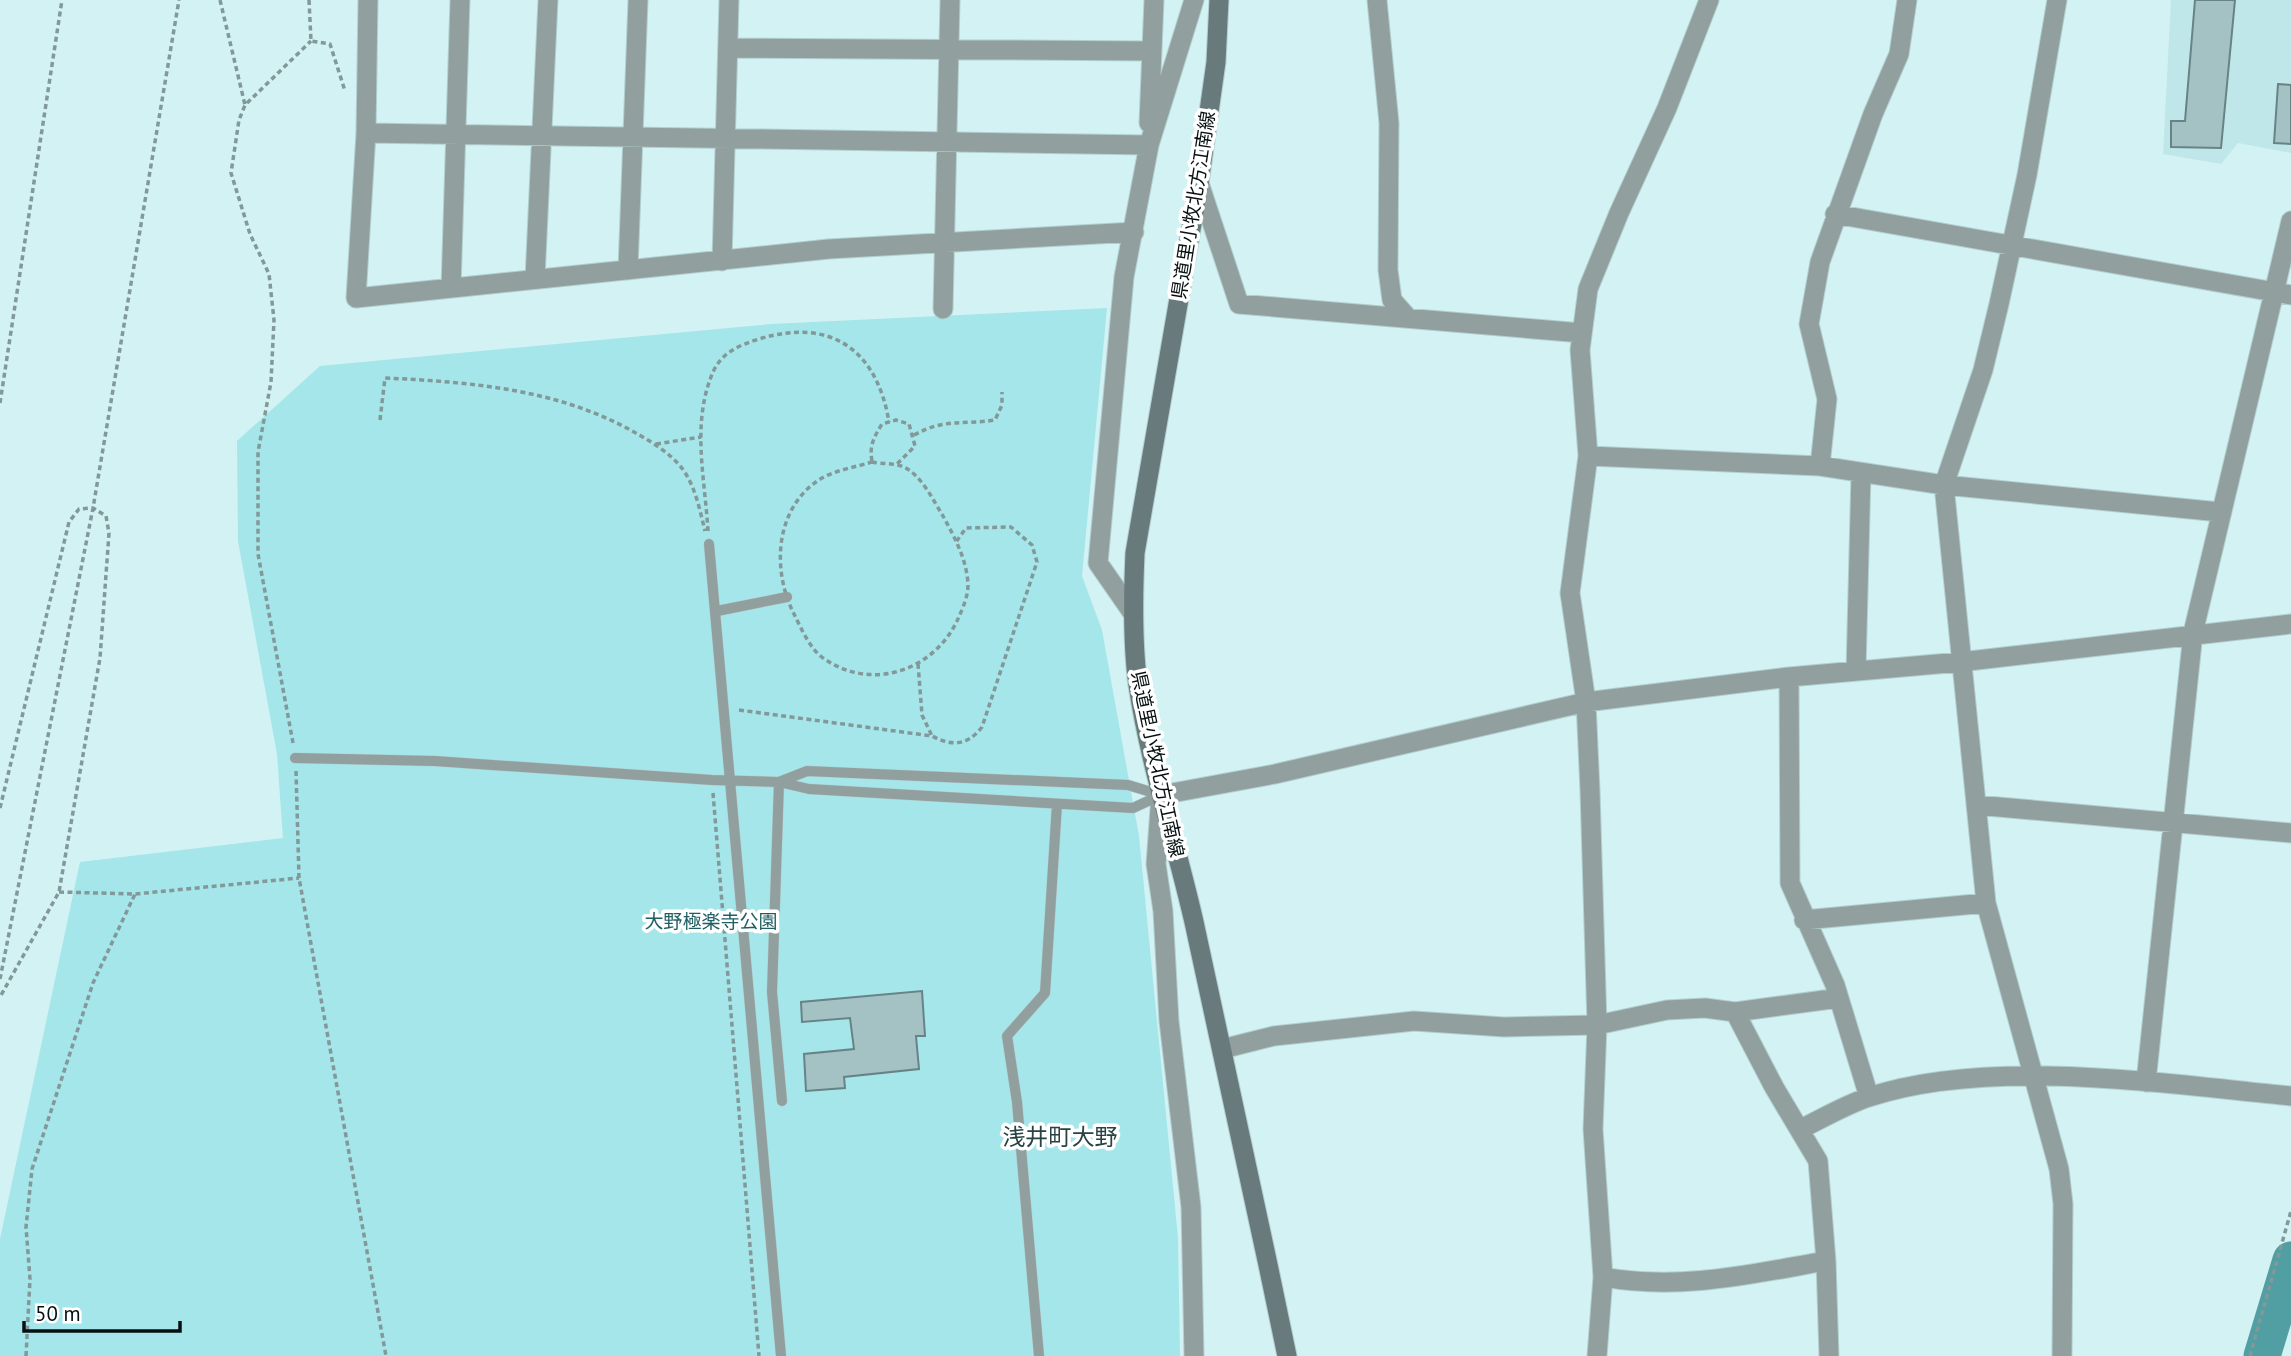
<svg xmlns="http://www.w3.org/2000/svg" width="2291" height="1356" viewBox="0 0 2291 1356" font-family="'PT Sans','Noto Sans JP',sans-serif">
  <style>
    .built { fill: #bfe7ea }
    .green { fill: #a4e6ea }
    .lines { fill: none; stroke-linecap: round; stroke-linejoin: round }
    .river { stroke: #519ea3; stroke-width: 37 }
    .building { fill: #a4c2c4; stroke: #678385; stroke-width: 2 }
    .service-casing { stroke: #b2cecf; stroke-width: 11 }
    .minor-casing { stroke: #b2cecf; stroke-width: 21 }
    .secondary-casing { stroke: #b2cecf; stroke-width: 21 }
    .path { stroke: #829899; stroke-width: 3.5; stroke-dasharray: 5 3.5; stroke-linecap: butt }
    .service { stroke: #929f9f; stroke-width: 10 }
    .minor { stroke: #929f9f; stroke-width: 19 }
    .secondary { stroke: #687a7b; stroke-width: 19 }
    .labels { text-anchor: middle; stroke-width: 7; stroke-linejoin: round; paint-order: stroke }
    .street-label { font-size: 19px; fill: #061011; stroke: #fff }
    .park-label { font-size: 19px; fill: #206064; stroke: #fff }
    .quarter-label { font-size: 23px; fill: #294344; stroke: #fff }
  </style>
  <rect width="100%" height="100%" fill="#d3f2f3"/>
  <!-- built -->
  <path class="built" d="M2171 0H2291V153L2238 143 2221 164 2163 154Z"/>
  <!-- green -->
  <path class="green" d="M1107 308 1082 576 1102 630 1139 836 1178 1238 1180 1356H0V1239L80 862 283 838 277 754 238 541 237 441 320 366 771 324Z"/>
  <g class="lines">
    <!-- river -->
    <path class="river" d="M2262 1356 2291 1260"/>
  </g>
  <!-- building -->
  <path class="building" d="M2195 0H2235L2221 148 2171 147V121H2185Z
    M2278 84 2291 85V144L2274 143Z
    M922 991 925 1036H916L919 1069 844 1077 845 1088 806 1091 804 1054 854 1049 850 1018 802 1022 801 1002Z"/>
  <g class="lines">
    <!-- service casing -->
    <g class="service-casing">
      <path id="service" d="M709 544 781 1356
        M717 611 787 597
        M295 758 435 761 712 780 779 782 772 992 782 1101
        M807 771 1128 785 1161 795 1133 808 809 789 779 782Z
        M1039 1356 1017 1102 1007 1036 1045 993 1057 804"/>
    </g>
    <!-- minor casing -->
    <g class="minor-casing">
      <path id="minor" d="M368 0 366 133 356 298 829 249 1134 232
        M1377 0 1389 123 1388 270 1392 300 1408 318
        M2057 0 2027 175 1999 304 1983 370 1944 485 1986 903 2059 1169 2063 1204 2062 1356
        M728 48 1150 51
        M1149 123 1154 0
        M366 133 1149 145
        M1199 183 1239 304 1582 333
        M1835 214 2291 295
        M722 261 729 0
        M628 270 638 0
        M535 279 548 0
        M451 288 460 0
        M943 309 950 0
        M1588 456 1820 466 1944 485 2220 512
        M1820 466 1827 399 1809 324 1820 262 1873 114 1899 54 1907 0
        M1132 612 1098 563 1124 277 1149 145 1194 0
        M1856 671 1861 473
        M1789 677 1790 883 1835 985 1869 1097
        M1976 805 2291 833
        M1804 920 1986 903
        M1735 1012 1839 998
        M1222 1049 1274 1036 1414 1021 1504 1027 1597 1025 1667 1010 1705 1008 1735 1012 1774 1087 1818 1161 1826 1261 1829 1356
        M2146 1082 2193 633 2291 221
        M1801 1129C1823 1118 1845 1105 1869 1097 1990 1057 2165 1084 2291 1096
        M1603 1277C1680 1291 1751 1274 1826 1261
        M1194 1356 1191 1207 1169 1021 1163 911 1156 864 1161 795 1275 774 1586 702 1789 677 1960 662 2291 624
        M1597 1356 1603 1277 1593 1129 1597 1025 1590 791 1586 702 1570 593 1588 456 1580 350 1588 289 1619 213 1667 108 1709 0"/>
    </g>
    <!-- secondary casing -->
    <g class="secondary-casing">
      <path id="secondary" d="M1219 0 1216 62 1199 183 1135 553C1133 597 1132 642 1138 685 1150 765 1176 843 1194 922 1226 1066 1257 1211 1287 1356"/>
    </g>
    <!-- path -->
    <path class="path" d="M220 0 245 105
      M309 0 311 41 330 44 345 91
      M0 403 62 0
      M380 420 385 378C471 382 558 389 634 432 652 442 672 454 684 471 696 489 700 511 705 531
      M914 435C945 418 962 425 995 420L1002 405V392
      M656 444 701 437
      M872 461C869 446 874 437 882 424L896 420 909 424 915 446 896 465
      M872 462C881 464 895 463 904 467 922 476 933 500 943 516 955 538 967 560 968 585 968 597 962 610 957 621 933 671 871 692 823 658 810 649 801 628 794 614 771 569 775 506 822 478 836 470 856 467 872 462Z
      M708 531C705 478 691 423 713 372 722 352 740 345 759 339 831 317 877 350 889 422
      M918 664 922 715 932 736
      M739 710 932 736C953 747 968 745 982 727L1037 562 1032 545 1011 527 966 528 956 542
      M293 743 258 554V452L271 382 274 320 269 274 250 234 231 173 239 120 245 105 311 41
      M296 771 299 878 386 1356
      M713 793 759 1356
      M0 808 69 522 79 509 93 508 106 516 109 533 100 658 59 892 0 997
      M59 892 135 894 299 878
      M0 979 93 508 179 0
      M26 1356 30 1279 26 1227 32 1169 93 983 135 894
      M2250 1356 2291 1211"/>
    <!-- service -->
    <use href="#service" class="service"/>
    <!-- minor -->
    <use href="#minor" class="minor"/>
    <!-- secondary -->
    <use href="#secondary" class="secondary"/>
  </g>
  <g class="labels">
    <!-- street labels -->
    <g class="street-label">
      <text transform="translate(1193 205) rotate(-81)" y="7">県道里小牧北方江南線</text>
      <text transform="translate(1158 764) rotate(78)" y="7">県道里小牧北方江南線</text>
    </g>
    <!-- park labels -->
    <g class="park-label">
      <text x="711" y="928">大野極楽寺公園</text>
    </g>
    <!-- quarter labels -->
    <g class="quarter-label">
      <text x="1060" y="1145">浅井町大野</text>
    </g>
  </g>
  <!-- scale -->
  <path d="M24 1321v10h156v-10" fill="none" stroke="#061011" stroke-width="3.5"/>
  <text x="35" y="1321" font-size="21" fill="#061011" stroke="#ffffff" stroke-width="5" paint-order="stroke">50 m</text>
</svg>
